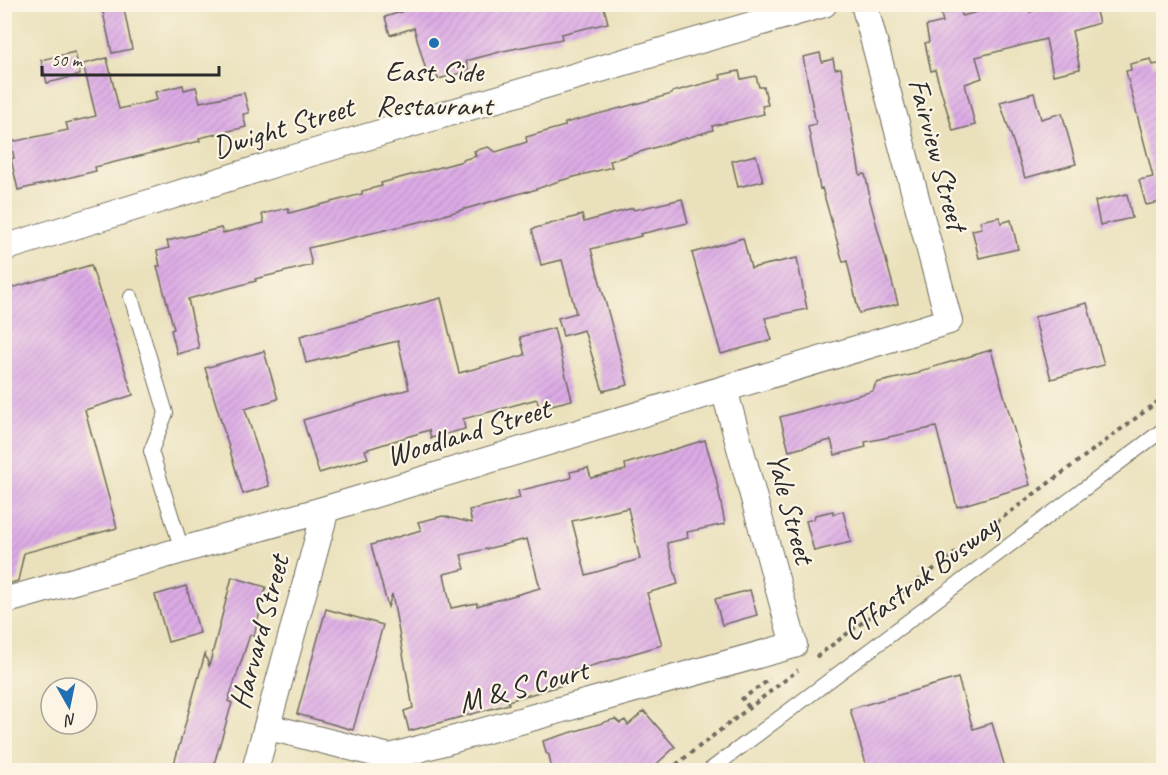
<svg xmlns="http://www.w3.org/2000/svg" width="1168" height="775" viewBox="0 0 1168 775" font-family="Caveat,sans-serif">
  <style>
    .building { fill: url(#building-hatch); fill-rule: evenodd }
    .lines { fill: none; stroke-linecap: round; stroke-linejoin: round }
    .lane-casing { stroke: #6e6b5e; stroke-width: 16 }
    .street-casing { stroke: #6e6b5e; stroke-width: 28 }
    .path { stroke: #6e6b5e; stroke-width: 4; stroke-dasharray: 4.5 4.5; stroke-linecap: butt }
    .lane { stroke: #fff; stroke-width: 14 }
    .street { stroke: #fff; stroke-width: 26 }
    .poi-dot { fill: #1f6fb2; stroke: #fcf5e5; stroke-width: 2 }
    .labels { text-anchor: middle; stroke-width: 4.5; stroke-linejoin: round; paint-order: stroke }
    .poi-label { font-size: 30px; fill: #2b2b2b; stroke: #fcf5e5 }
    .street-label { font-size: 30px; fill: #2b2b2b; stroke: #fcf5e5 }
  </style>
  <defs>
    <pattern id="building-hatch" width="6" height="6" patternUnits="userSpaceOnUse" patternTransform="scale(1.5)"><rect width="6" height="6" fill="#dcabe5"/><path d="M-1 1l2-2M0 6l6-6M5 7l2-2" fill="none" stroke="#bd93c5"/></pattern>
  </defs>
  <rect width="100%" height="100%" fill="#fcf5e5"/>
  <filter id="ink" filterUnits="userSpaceOnUse"><feTurbulence type="fractalNoise" baseFrequency=".0167" numOctaves="2"/><feDisplacementMap in="SourceGraphic" scale="12" xChannelSelector="R" yChannelSelector="G"/><feConvolveMatrix kernelMatrix="1 2 1 2 8 2 1 2 1" color-interpolation-filters="sRGB"/></filter>
  <filter id="wash" filterUnits="userSpaceOnUse"><feTurbulence type="fractalNoise" baseFrequency=".008" numOctaves="4" result="noise"/><feDisplacementMap in="SourceGraphic" scale="24" xChannelSelector="R" yChannelSelector="G"/><feGaussianBlur stdDeviation="1.35" result="paint"/><feColorMatrix in="noise" values="0 0 0 0 0 0 0 0 0 0 0 0 0 0 0 0 0 1.4 0 .05"/><feComposite in="paint" operator="in"/></filter>
  <g filter="url(#wash)">
    <rect width="100%" height="100%" fill="#eae1bc"/>
    <g id="blocks">
      <!-- building -->
      <path class="building" d="M101 4H123L132 49 112 53Z
        M397 4H603L608 23 561 34 562 39 503 51 466 61 469 71 438 79 436 72 427 74 414 28 390 35 385 17 401 12Z
        M1007 4H1020L1022 10 1029 8 1030 12 1056 4H1094L1099 23 1072 31 1080 69 1053 75 1046 39 976 57 982 78 965 84 975 125 953 131 935 70 931 71 925 43 929 42 926 26 943 22 941 14 961 10 962 16Z
        M75 52 80 75 47 83 41 60Z
        M820 53 822 62 833 59 835 69 841 68 860 175 865 174 870 197H869L898 304 859 313 847 261 843 262 822 188 820 189 808 126 816 124 803 57Z
        M107 58 119 109 157 100 155 92 183 85 184 90 196 87 200 102 244 93 249 113 243 114 246 127 199 138 200 141 95 167 96 171 18 190 11 159 14 158 11 142 68 130 66 123 96 116 83 64Z
        M1151 59 1153 65 1164 63V201L1146 205 1139 180 1153 177 1126 71 1131 70 1130 64Z
        M739 71 741 79 756 76 759 87H764L768 105 762 106 764 114 712 126 713 130 610 161 612 167 559 181 528 192V191L423 221 308 248 312 265 255 279 256 281 188 299 199 348 177 354 171 330 174 329 157 266H160L157 251 169 248 167 241 221 228 223 233 264 223 262 214 288 208 289 213 362 194V191L382 186 381 183 463 161 462 160 476 156 474 151 488 147 496 152 527 142 526 137 565 126V123L672 94V92L721 79 720 75Z
        M1034 93 1041 119 1062 113 1076 164 1025 178 1000 102Z
        M756 155 763 181 738 187 732 161Z
        M1127 194 1132 218 1100 225 1095 201Z
        M682 199 688 223 640 234 641 236 591 249 628 385 603 391 584 330 563 336 558 318 576 313 562 260 541 265 532 229 582 215 584 222 633 208 634 210Z
        M1000 217 1001 223 1011 220 1018 249 979 258 972 230 982 228 980 221Z
        M743 238 751 268 797 258 807 309 765 318 772 340 721 354 692 253Z
        M91 265 133 395 85 410 117 528 24 553 18 581 4 585V290Z
        M441 298 459 373 525 355 520 337 554 328 572 400 539 408 537 399 463 419 465 429 431 438 429 430 365 450 368 458 319 473 303 420 409 389 398 341 306 363 300 336Z
        M1087 303 1104 365 1051 379 1034 317Z
        M991 350 1030 485 957 507 936 427 865 442 866 447 835 455 831 440 789 451 780 417 873 391 876 383 920 373V371Z
        M264 351 278 399 245 409 269 486 243 494 205 368Z
        M705 440 716 478 725 524 687 532 688 538 667 543 678 584 647 593 662 645 567 673 570 683 508 701 509 704 409 731 404 711 413 708 392 594 388 607 371 545 421 530 418 522 443 516 472 523 469 510 520 498 518 491 571 478 570 472 588 468 591 478 626 470 625 464ZM628 508 640 559 586 575 572 521ZM527 539 540 588 477 606V603L451 608 444 574 465 569 461 555Z
        M833 511V514L843 511 851 542 814 551 806 521 814 519 815 515Z
        M232 577 266 587 254 636 250 635 228 701 232 703 212 771H172L205 654 209 666Z
        M186 586 200 633 168 642 155 595Z
        M750 590 757 615 722 625 715 599Z
        M326 609 383 625 353 730 297 714Z
        M958 678 973 729 992 723 1006 771H868L850 709Z
        M644 711 675 747 649 771H552L549 755 546 753 543 741 615 719 620 723 625 720 628 725Z"/>
    </g>
  </g>
  <g filter="url(#ink)">
    <use href="#blocks" fill-opacity="0" stroke="#6e6b5e" stroke-width="1.5"/>
    <g class="lines">
      <!-- lane casing -->
      <g class="lane-casing">
        <path id="lane" d="M131 297 166 413 151 451 182 550
          M710 770 1164 429"/>
      </g>
      <!-- street casing -->
      <g class="street-casing">
        <path id="street" d="M4 248 277 163 824 4
          M4 601 326 509 949 321 864 4
          M268 727 390 757 794 645 724 389
          M255 770 326 509"/>
      </g>
      <!-- path -->
      <path class="path" d="M816 657 1164 397
        M749 707 742 699 770 679
        M669 770 798 670"/>
      <!-- lane -->
      <use href="#lane" class="lane"/>
      <!-- street -->
      <use href="#street" class="street"/>
    </g>
  </g>
  <!-- markers -->
  <circle class="poi-dot" cx="434" cy="43" r="6"/>
  <g class="labels">
    <!-- poi labels -->
    <g class="poi-label">
      <text x="434" y="81">East Side<tspan x="434" dy="34">Restaurant</tspan></text>
    </g>
    <!-- street labels -->
    <g class="street-label">
      <text transform="translate(283 127) rotate(-17)" y="10">Dwight Street</text>
      <text transform="translate(938 154) rotate(75)" y="10">Fairview Street</text>
      <text transform="translate(468 432) rotate(-17)" y="10">Woodland Street</text>
      <text transform="translate(791 508) rotate(75)" y="10">Yale Street</text>
      <text transform="translate(920 578) rotate(-37)" y="10">CTfastrak Busway</text>
      <text transform="translate(259 632) rotate(-75)" y="10">Harvard Street</text>
      <text transform="translate(523 686) rotate(-15)" y="10">M &amp; S Court</text>
    </g>
  </g>
  <!-- margin -->
  <rect width="1168" height="775" fill="none" stroke="#fcf5e5" stroke-width="24"/>
  <!-- north arrow -->
  <g transform="translate(69 706) rotate(171)"><circle r="28" fill="#fcf5e5" stroke="#a8a49b" stroke-width="1.5"/>
  <path d="M0-4.5L10 22L0 15L-10 22Z" fill="#1f6fb2"/>
  <text y="-9" font-size="16" font-weight="bold" text-anchor="middle" fill="#2b2b2b">N</text>
  </g>
  <!-- scale -->
  <path d="M42 66v9h177v-9" fill="none" stroke="#2b2b2b" stroke-width="3"/>
  <text x="51" y="66" font-size="18" fill="#2b2b2b" stroke="#fcf5e5" stroke-width="4.5" paint-order="stroke">50 m</text>
</svg>
